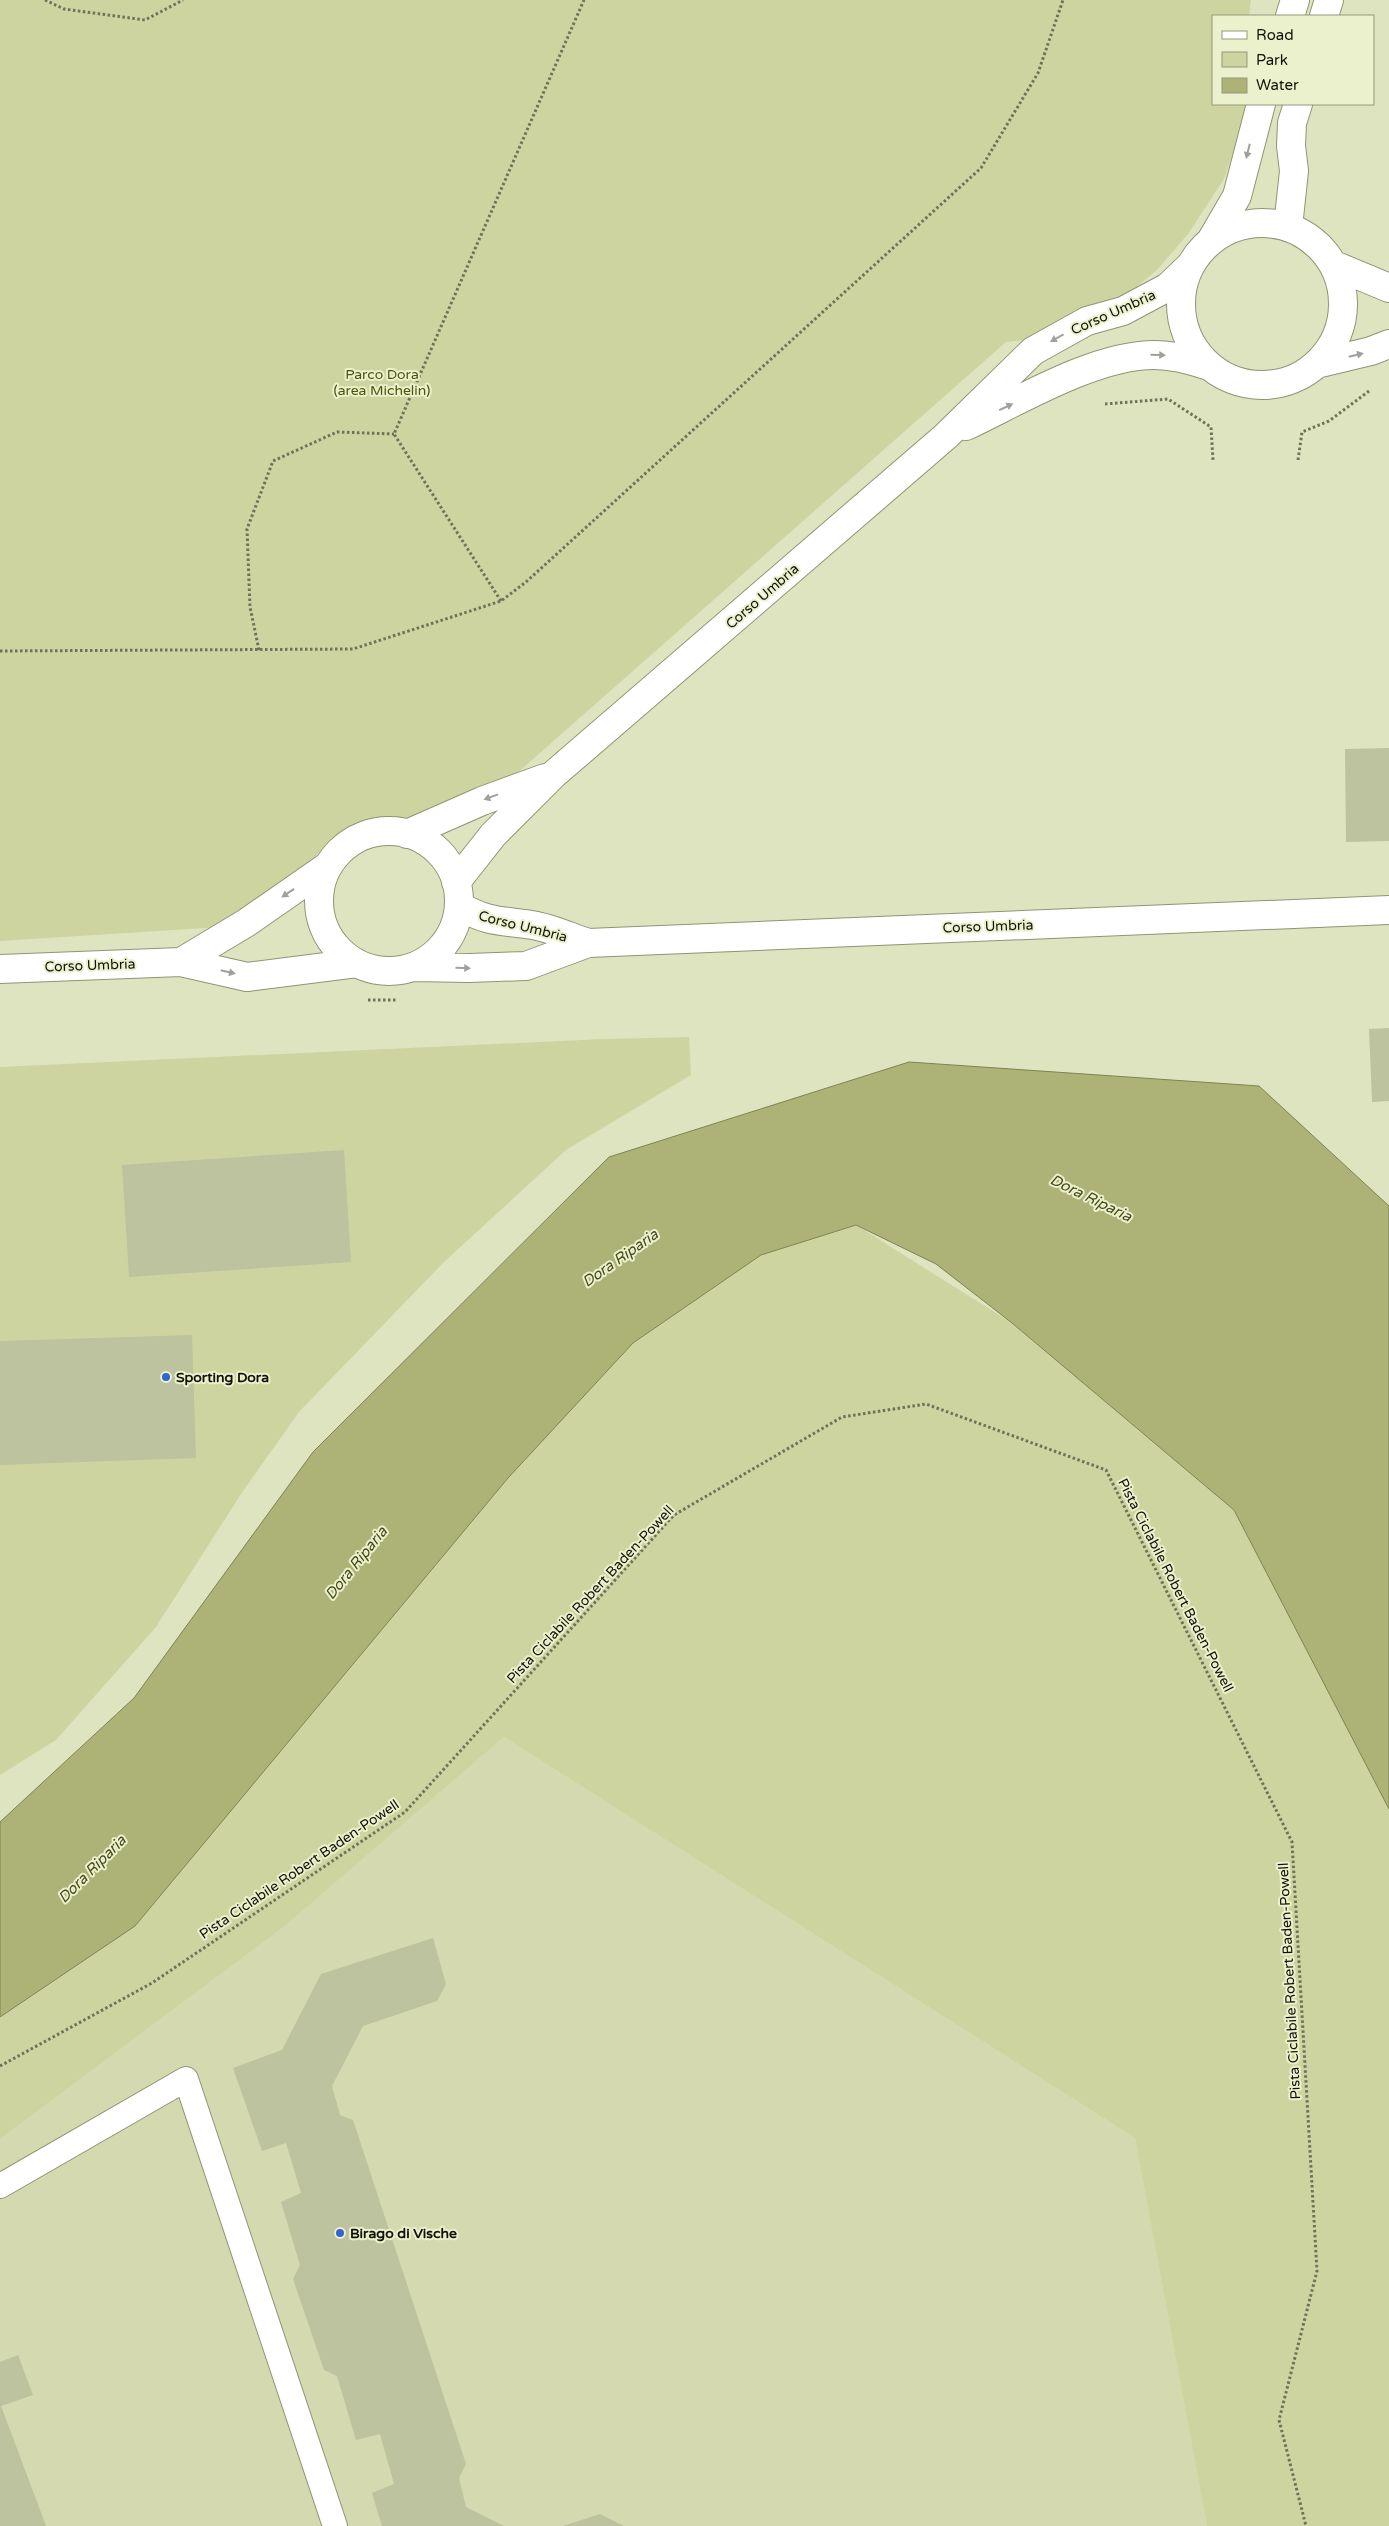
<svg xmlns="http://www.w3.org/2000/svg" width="1389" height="2526" viewBox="0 0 1389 2526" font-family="'Varela Round',sans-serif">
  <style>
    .built { fill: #d4d9af }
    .green { fill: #ced49f }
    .water { fill: #adb376; stroke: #7e8354 }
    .building { fill: #bdc29f }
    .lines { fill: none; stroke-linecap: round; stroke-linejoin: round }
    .service-casing { stroke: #909473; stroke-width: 26 }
    .minor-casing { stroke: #909473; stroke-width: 30 }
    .tertiary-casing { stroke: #909473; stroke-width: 30 }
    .path { stroke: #6f715a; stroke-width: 3; stroke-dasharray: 2.5 2.5; stroke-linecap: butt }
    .service { stroke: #fff; stroke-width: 24 }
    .minor { stroke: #fff; stroke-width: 28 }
    .tertiary { stroke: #fff; stroke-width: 28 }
    .oneway { fill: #a0a19b }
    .poi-dot { fill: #3563d3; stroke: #ecf1cd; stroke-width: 2 }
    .labels { text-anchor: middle; stroke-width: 4; stroke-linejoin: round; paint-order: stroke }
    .street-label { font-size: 14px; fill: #121306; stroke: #ecf1cd }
    .park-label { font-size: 14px; fill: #4f530a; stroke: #ecf1cd }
    .poi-label { font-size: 14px; font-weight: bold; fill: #121306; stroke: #ecf1cd; text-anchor: start }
    .water-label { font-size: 15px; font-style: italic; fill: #45491b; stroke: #ecf1cd }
  </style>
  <rect width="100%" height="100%" fill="#dfe4c0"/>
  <!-- built -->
  <path class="built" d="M504 1737 1135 2138 1207 2526H0V2139L285 1926Z"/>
  <!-- green -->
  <path class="green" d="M0 0H1251L1249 16H1213V104H1249L1224 179 1188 234 1157 270 1123 298 1057 337 1006 342 507 782 443 812 365 823 337 837 237 926 0 941Z
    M689 1037 691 1075 566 1150 444 1262 299 1412 243 1491 156 1627 56 1740 0 1775V1067L603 1039Z
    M856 1225 1012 1323 1234 1510 1389 1809V2526H1207L1135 2138 504 1737 285 1926 0 2139V2017L135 1926 508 1478 633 1343 761 1255Z"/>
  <!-- water -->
  <path class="water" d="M909 1062 1259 1086 1389 1206V1809L1234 1510 1012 1323 936 1264 856 1225 761 1255 633 1343 508 1478 135 1926 0 2017V1822L134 1698 313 1452 609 1157Z"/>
  <!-- building -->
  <path class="building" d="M1389 748V841L1346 842 1345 749Z
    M1389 1028V1101L1372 1102 1369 1029Z
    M344 1150 351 1262 129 1277 122 1165Z
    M192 1335 196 1458 0 1465V1341Z
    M433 1938 446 1984 437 2001 363 2026 332 2086 340 2115 353 2120 466 2464 459 2478 466 2507 504 2526H382L372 2493 394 2484 380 2434 356 2440 337 2376 324 2370 293 2279 300 2265 281 2202 301 2193 286 2143 262 2151 233 2068 282 2050 321 1974Z
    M18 2355 33 2395 1 2406 46 2526H0V2362Z
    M600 2514 624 2526H563Z"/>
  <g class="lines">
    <!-- service casing -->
    <g class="service-casing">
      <path id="service" d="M0 2186 186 2079 335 2526"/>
    </g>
    <!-- minor casing -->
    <g class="minor-casing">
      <path id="minor" d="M1290 16 1295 0
        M1324 16 1329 0
        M1288 227 1294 171 1291 146 1292 123 1298 104
        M1212 239 1237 196 1261 104"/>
    </g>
    <!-- tertiary casing -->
    <g class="tertiary-casing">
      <path id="tertiary" d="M1181 304a81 81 0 1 1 162 0a81 81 0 1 1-162 0Z
        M1334 265 1389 288
        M1321 363 1371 351 1389 344
        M966 426C1019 401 1095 355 1154 355 1173 355 1189 360 1206 365
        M319 901a70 70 0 1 1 140 0a70 70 0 1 1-140 0Z
        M407 834 482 801 545 778
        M456 882 493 835 553 775 946 436 1033 351 1087 321 1123 311 1168 287 1190 266
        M459 906C489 923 500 920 532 925 551 928 570 937 588 943
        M181 962 246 923 328 866
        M414 967 469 968 526 966 588 943 1389 910
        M0 969 181 962 247 977 357 963"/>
    </g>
    <!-- path -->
    <path class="path" d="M45 0 64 9 145 20 183 0
      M1105 404 1168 399 1211 427 1213 460
      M1298 460 1302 432 1329 421 1369 391
      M501 601 394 434 584 0
      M259 650 250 607 247 529 273 461 337 432 394 434
      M0 651 353 649 501 601 526 582 981 168 1038 73 1063 0
      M368 1000H397
      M0 2066 152 1983 405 1812 674 1515 842 1417 926 1404 1106 1470 1292 1842 1317 2271 1279 2420 1306 2526"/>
    <!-- service -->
    <use href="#service" class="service"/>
    <!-- minor -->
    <use href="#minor" class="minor"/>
    <!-- tertiary -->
    <use href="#tertiary" class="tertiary"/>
  </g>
  <!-- one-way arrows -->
  <defs><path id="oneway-solid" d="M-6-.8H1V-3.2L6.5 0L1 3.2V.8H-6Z" transform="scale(1.25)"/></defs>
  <g class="oneway">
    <use href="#oneway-solid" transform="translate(1248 151) rotate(104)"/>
    <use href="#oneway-solid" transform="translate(1057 338) rotate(151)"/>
    <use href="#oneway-solid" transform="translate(1158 355) rotate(2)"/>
    <use href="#oneway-solid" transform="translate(1356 355) rotate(-13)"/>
    <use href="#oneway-solid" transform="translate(1006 407) rotate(-25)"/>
    <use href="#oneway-solid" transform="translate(491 797) rotate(160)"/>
    <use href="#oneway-solid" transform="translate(288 893) rotate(146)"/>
    <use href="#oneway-solid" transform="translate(463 968) rotate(1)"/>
    <use href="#oneway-solid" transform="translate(228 972) rotate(13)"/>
  </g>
  <!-- markers -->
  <g class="poi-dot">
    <circle cx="166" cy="1377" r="5"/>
    <circle cx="340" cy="2233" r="5"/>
  </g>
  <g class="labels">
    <!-- street labels -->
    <g class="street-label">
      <text transform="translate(1113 312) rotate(-24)" y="5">Corso Umbria</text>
      <text transform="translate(762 596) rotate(-41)" y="5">Corso Umbria</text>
      <text transform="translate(523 926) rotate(14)" y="5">Corso Umbria</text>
      <text transform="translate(988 926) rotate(-2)" y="5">Corso Umbria</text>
      <text transform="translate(90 965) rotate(-2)" y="5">Corso Umbria</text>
      <text transform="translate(1176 1585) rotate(63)" y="5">Pista Ciclabile Robert Baden-Powell</text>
      <text transform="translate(590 1594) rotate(-47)" y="5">Pista Ciclabile Robert Baden-Powell</text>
      <text transform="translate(299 1869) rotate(-34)" y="5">Pista Ciclabile Robert Baden-Powell</text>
      <text transform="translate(1289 1981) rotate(-93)" y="5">Pista Ciclabile Robert Baden-Powell</text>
    </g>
    <!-- park labels -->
    <g class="park-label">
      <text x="382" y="379">Parco Dora<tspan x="382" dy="16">(area Michelin)</tspan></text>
    </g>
    <!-- poi labels -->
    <g class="poi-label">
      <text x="176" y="1382">Sporting Dora</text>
      <text x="350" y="2238">Birago di Vische</text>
    </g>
    <!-- water labels -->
    <g class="water-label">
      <text transform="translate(1091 1198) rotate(26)" y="5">Dora Riparia</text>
      <text transform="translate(620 1258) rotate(-35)" y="5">Dora Riparia</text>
      <text transform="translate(356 1563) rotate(-51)" y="5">Dora Riparia</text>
      <text transform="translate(92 1869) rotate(-45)" y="5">Dora Riparia</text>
    </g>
  </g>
  <!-- legend -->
  <rect x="1212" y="15" width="162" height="90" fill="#ecf1cd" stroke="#95987d"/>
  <rect x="1222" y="31" width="25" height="8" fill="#ffffff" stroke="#95987d"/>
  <text x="1256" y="40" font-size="15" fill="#121306">Road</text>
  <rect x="1222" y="52" width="25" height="15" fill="#ced49f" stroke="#95987d"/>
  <text x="1256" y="65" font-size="15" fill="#121306">Park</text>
  <rect x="1222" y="78" width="25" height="15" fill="#adb376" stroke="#95987d"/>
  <text x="1256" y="90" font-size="15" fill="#121306">Water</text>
</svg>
